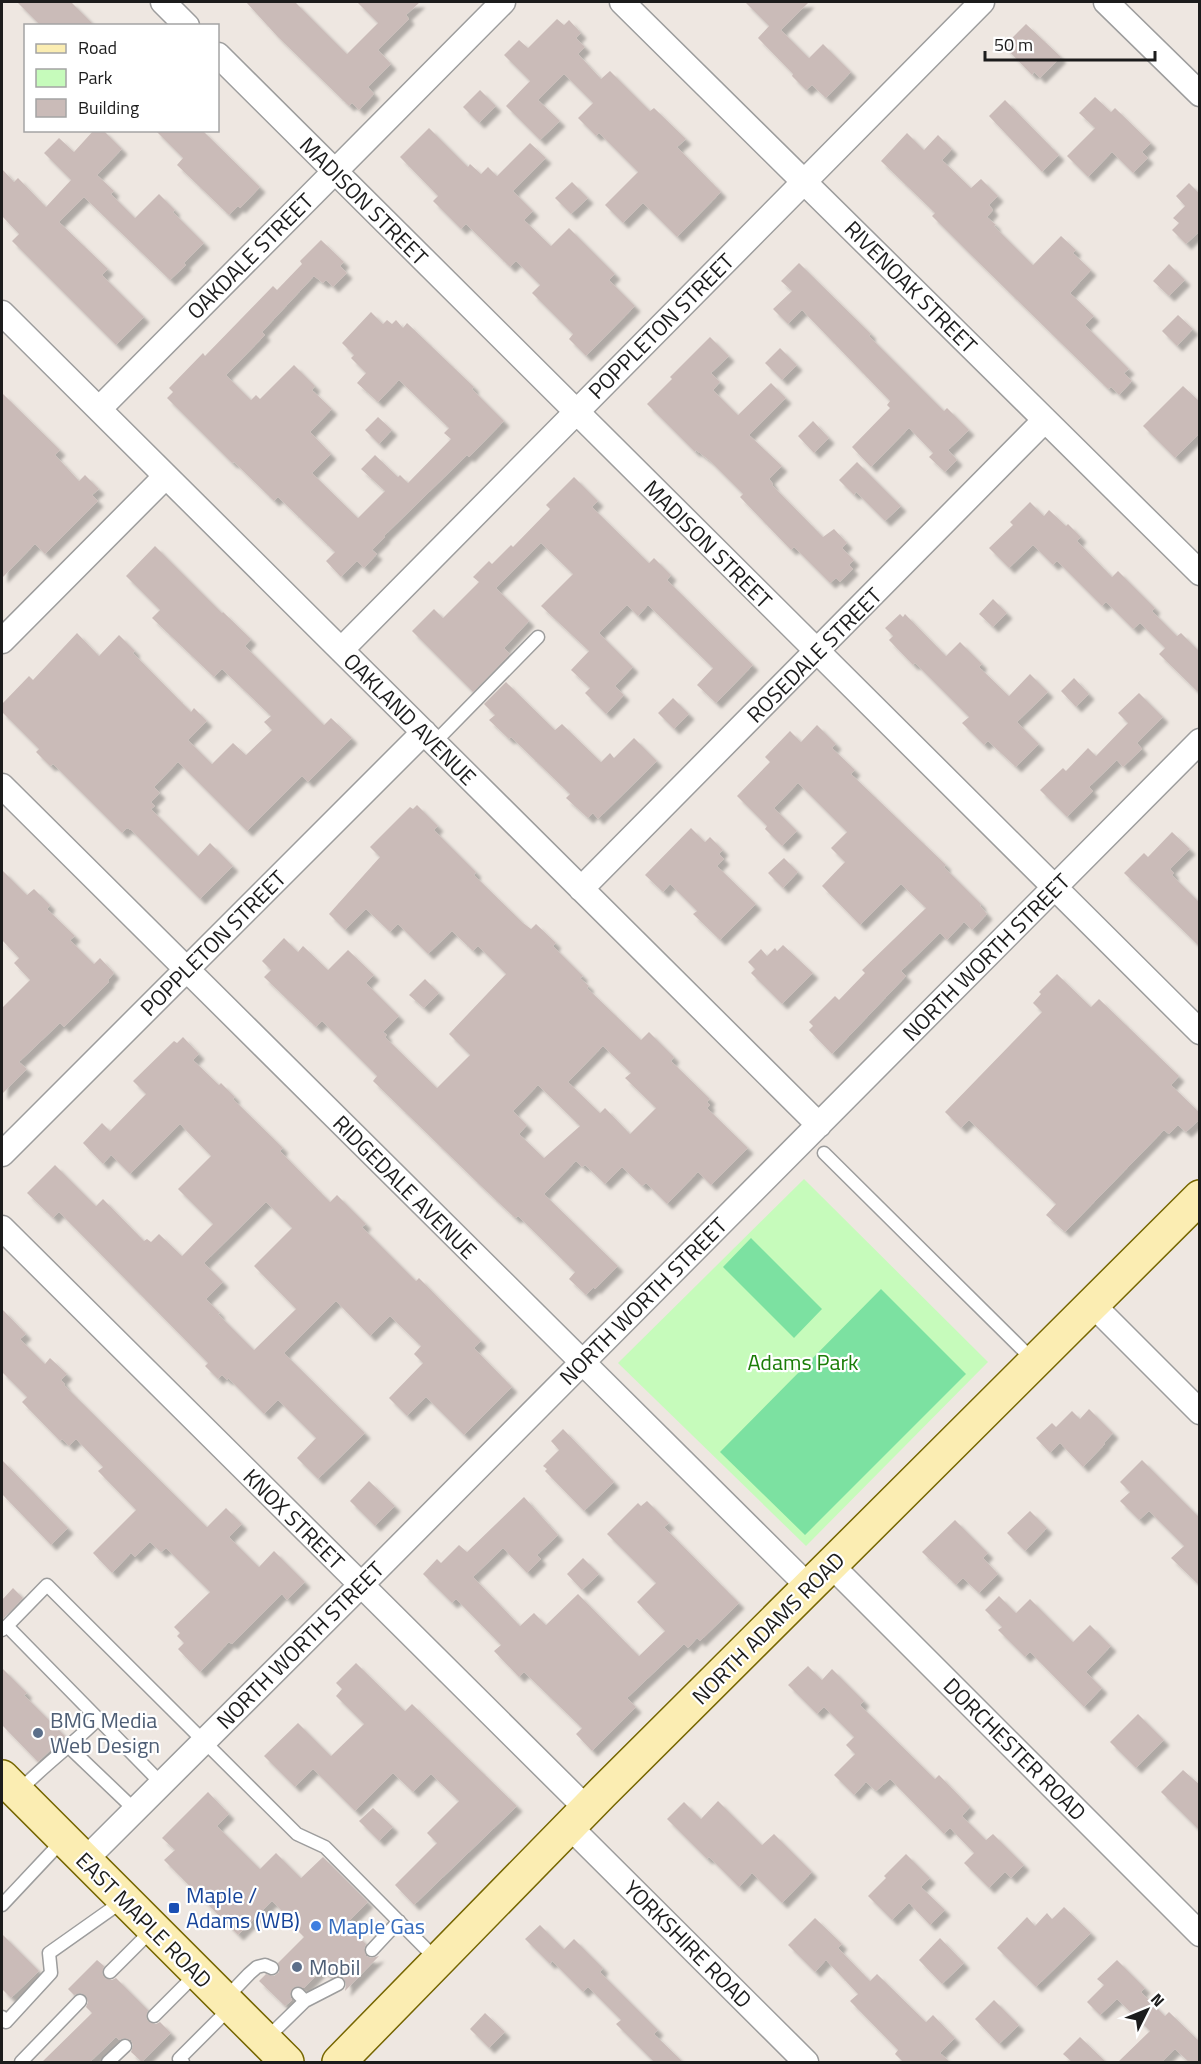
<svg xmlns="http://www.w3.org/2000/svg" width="1201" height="2064" viewBox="0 0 1201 2064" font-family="'Titillium Web',sans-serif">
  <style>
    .park { fill: #c6fbbb }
    .pitch { fill: #7ce1a1 }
    .building { fill: #cabbb8; fill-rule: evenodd; filter: url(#shadow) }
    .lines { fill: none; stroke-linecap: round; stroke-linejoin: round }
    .service-casing { stroke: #9d9d9d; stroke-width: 15 }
    .minor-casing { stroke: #9d9d9d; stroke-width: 27 }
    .secondary-casing { stroke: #766601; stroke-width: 36 }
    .service { stroke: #fff; stroke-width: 12 }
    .minor { stroke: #fff; stroke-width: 24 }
    .secondary { stroke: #fbedb2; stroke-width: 33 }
    .service-dot { fill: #5c6f8a; stroke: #fff; stroke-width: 2 }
    .transit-dot { fill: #1a4fb4; stroke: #fff; stroke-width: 2 }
    .shop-dot { fill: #3f7fe0; stroke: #fff; stroke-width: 2 }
    .labels { text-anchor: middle; stroke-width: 4.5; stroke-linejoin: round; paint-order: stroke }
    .street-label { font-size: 22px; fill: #1c1c1c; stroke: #fff }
    .park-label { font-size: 22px; fill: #1a7d07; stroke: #fff }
    .service-label { font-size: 22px; fill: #4e5e75; stroke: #fff; text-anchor: start }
    .transit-label { font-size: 22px; fill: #164399; stroke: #fff; text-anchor: start }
    .shop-label { font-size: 22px; fill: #366cbe; stroke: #fff; text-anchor: start }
  </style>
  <defs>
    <filter id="shadow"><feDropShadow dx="5.5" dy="5.5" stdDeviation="1.5" flood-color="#0004"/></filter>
  </defs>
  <rect width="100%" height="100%" fill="#eee7e1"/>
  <!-- park -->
  <path class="park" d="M804 1179 988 1362 806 1546 618 1363Z"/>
  <!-- pitch -->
  <path class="pitch" d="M751 1238 822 1309 794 1338 723 1267Z
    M881 1289 966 1374 805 1535 720 1452Z"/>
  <!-- building -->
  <path class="building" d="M17 2H71L95 26H41Z
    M246 2H295L347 54 378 23 357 2H420L406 15 409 19 378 50 391 64 368 87 374 94 359 110 352 103 349 106 278 37Z
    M745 2H809L781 30 809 58 823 44 851 72 826 98 812 85 806 90 792 76 793 74 758 38 769 26Z
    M557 19 564 25 569 20 581 33 576 38 585 47 578 54 601 79 610 71 650 111 654 108 686 139 677 147 721 192 677 237 643 203 623 223 605 205 638 172 599 133 596 136 578 118 593 103 564 74 538 100 560 121 540 140 506 106 530 81 504 55 519 40 528 48Z
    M1026 24 1061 57 1040 78 1034 72 1032 75 1004 46Z
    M480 90 496 106 479 123 463 107Z
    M1095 97 1111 112 1115 108 1151 143 1142 152 1148 158 1133 173 1112 152 1088 177 1067 156 1095 128 1079 113Z
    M1005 100 1059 155 1042 172 989 116Z
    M429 128 468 167 470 164 481 174 488 167 497 176 530 143 546 158 513 191 533 211 524 220 551 246 569 228 615 274 609 280 635 306 586 356 569 339 573 334 532 293 540 285 516 261 510 267 466 224 461 229 433 201 438 196 400 157Z
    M94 130H103L122 149 97 175 114 191 111 194 135 218 159 194 175 210 173 212 204 243 184 263 186 265 170 280 84 197 59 222 108 269 102 275 144 317 116 345 12 241 19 234 2 216V169L14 182 18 178 46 207 71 180 44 153 59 138 74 152Z
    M155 130H202L260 187 240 208 238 206 229 215 177 165 183 158Z
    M907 133 924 150 938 135 952 149 942 160 971 188 981 179 998 196 989 205 993 210 987 217 996 225 994 226 1033 265 1061 236 1076 250 1073 253 1091 270 1070 293 1094 316 1085 325 1129 369 1124 373 1132 381 1119 395 1111 387 1108 389 970 254 932 216 935 213 881 161Z
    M572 182 588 198 571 214 555 198Z
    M1189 183 1198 192 1200 191V231L1186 244 1172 230 1179 223 1173 218 1185 206 1176 196Z
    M321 240 344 262 340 266 347 273 333 287 326 280 323 283 314 276 262 332 265 335 226 375 251 400 256 395 260 399 294 365 315 386 312 390 332 409 310 432 331 454 312 473 358 518 385 491 361 469 375 455 398 477 400 475 408 483 451 439 444 433 449 428 399 380 378 402 357 383 366 373 351 358 354 355 342 343 371 312 383 324 387 320 392 324 396 320 403 328 407 323 474 387 472 389 504 421 469 457 467 455 384 536 385 537 372 550 377 554 364 568 357 561 341 577 326 561 335 552 278 497 274 501 234 462 232 463 167 398 173 392 169 388 203 353 205 356 273 286 277 290 302 264 300 261Z
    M799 263 871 334 869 336 944 411 947 408 969 430 948 450 957 460 945 472 929 457 933 453 909 428 871 467 852 447 890 408 887 405 890 401 802 310 788 324 773 309 792 291 781 281Z
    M1169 264 1185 280 1169 296 1153 281Z
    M1178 315 1193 329 1177 346 1162 331Z
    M710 337 729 356 711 373 720 382 713 390 738 415 771 383 786 398 749 435 782 466 769 479 773 484 772 485 823 537 834 529 847 543 842 548 854 560 849 565 853 569 840 582 836 578 830 583 794 547 791 550 740 497 743 494 709 460 696 450 695 452 647 404 672 379 670 377Z
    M780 348 797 365 782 380 765 363Z
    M1183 386 1200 402V433L1175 458 1143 426Z
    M2 393 60 450 55 455 79 481 85 475 99 489 92 495 98 501 45 554 35 544 2 578Z
    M378 417 392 430 379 444 365 430Z
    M813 421 829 438 814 453 798 436Z
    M857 462 901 506 885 521 856 492 854 495 839 480Z
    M574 477 598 501 592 507 649 563 654 558 671 575 667 580 753 665 716 703 697 685 713 668 648 605 638 616 627 605 599 633 633 667 615 686 624 695 606 714 585 693 590 688 571 670 589 651 541 606 573 574 541 543 496 588 529 621 504 648 510 654 473 692 412 631 434 609 443 618 479 582 473 577 489 561 492 564 511 545 513 547 550 509 546 505Z
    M1030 502 1044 516 1049 510 1066 526 1068 524 1081 537 1077 541 1112 577 1118 571 1155 608 1152 611 1177 636 1181 633 1200 652V694L1159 654 1165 648 1140 623 1133 629 1106 602 1102 606 1057 561 1053 565 1033 545 1009 568 989 548 1013 525 1010 522Z
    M155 546 222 613 223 612 251 639 245 646 324 725 331 718 352 738 308 782 302 776 247 831 178 762 154 787 160 793 151 802 155 806 151 809 198 856 210 843 233 866 200 899 131 830 127 828 122 833 53 764 50 766 36 752 39 749 2 712V704L29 676 33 680 77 633 99 656 119 635 135 651 133 653 191 712 194 708 207 721 188 740 212 764 233 743 246 755 272 730 264 722 271 716 222 669 214 677 152 618 160 610 126 576Z
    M993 599 1007 613 993 627 979 614Z
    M900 614 903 617 905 614 946 656 960 642 982 664 979 667 1009 696 1030 674 1048 692 1017 722 1039 744 1016 767 988 741 984 745 962 723 969 717 915 663 913 665 889 640 893 636 885 628Z
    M1074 678 1089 694 1076 707 1061 691Z
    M506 682 555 730 562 724 601 762 610 753 614 758 634 738 657 761 598 819 593 813 588 818 566 798 570 794 511 737 509 739 489 720 495 715 484 704Z
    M1139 693 1163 717 1137 743 1142 749 1123 767 1117 760 1089 787 1093 791 1067 817 1040 790 1063 768 1066 771 1088 748 1096 756 1128 723 1118 713Z
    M673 698 689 714 674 729 658 713Z
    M817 725 836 744 832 748 855 770 851 774 946 865 944 867 981 904 980 906 987 914 972 930 964 922 947 940 940 933 901 971 906 976 832 1054 809 1030 813 1026 809 1022 835 996 839 1000 865 973 862 970 926 908 901 884 860 925 822 886 845 862 831 848 847 832 798 783 774 808 797 831 782 846 765 829 767 826 737 796 770 762 765 757 790 731 801 742Z
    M417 805 438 826 434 830 476 872 474 875 523 923 531 929 536 924 556 943 553 946 583 976 580 978 589 986 587 988 641 1040 649 1032 674 1057 671 1061 710 1099 707 1102 710 1105 707 1108 748 1148 711 1185 698 1172 667 1204 646 1183 642 1186 622 1167 605 1184 585 1165 582 1167 576 1161 544 1194 618 1266 595 1289 594 1287 586 1295 569 1279 575 1272 518 1216 515 1218 481 1186 373 1081 377 1076 322 1021 316 1027 264 977 271 970 262 961 284 938 298 952 303 946 328 970 348 950 374 975 366 983 399 1016 383 1032 387 1035 385 1037 437 1088 470 1055 449 1034 506 974 478 946 473 951 452 931 428 954 398 924 390 932 366 909 345 930 329 914 380 857 370 847 410 807 413 809ZM603 1046 631 1073 625 1078 656 1108 630 1134 605 1108 600 1113 568 1082ZM538 1085 580 1126 544 1158 519 1134 527 1125 513 1111Z
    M691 828 705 842 710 837 723 850 719 854 724 859 717 866 756 904 720 940 693 914 697 911 670 884 663 892 645 875Z
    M1172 832 1190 849 1170 869 1174 873 1172 875 1200 903V947L1124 873 1144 853 1148 857Z
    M784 858 798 872 783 888 768 873Z
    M2 870 27 895 34 889 50 905 47 909 75 936 70 940 94 964 100 958 114 973 108 980 109 982 64 1027 60 1023 19 1062 27 1069 2 1094V1008L30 980 14 963 19 958 2 940Z
    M783 945 813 973 782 1004 751 973 755 969 748 962 761 949 767 956 775 948 777 951Z
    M1057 974 1091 1007 1099 999 1179 1076 1171 1085 1200 1113V1119L1186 1132 1178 1125 1169 1134 1164 1130 1065 1232 1046 1215 1056 1204 969 1120 961 1128 945 1112 1042 1012 1033 1003 1041 994 1039 992Z
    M425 979 439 993 424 1008 409 995Z
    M183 1037 199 1054 193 1060 219 1085 221 1083 235 1097 233 1099 283 1148 280 1151 330 1202 337 1195 366 1224 362 1227 416 1281 419 1278 481 1341 474 1348 512 1387 464 1435 426 1397 407 1416 389 1398 423 1363 414 1354 421 1346 390 1316 370 1336 336 1301 284 1353 365 1433 318 1479 297 1458 316 1438 278 1400 264 1414 228 1378 227 1380 222 1375 218 1379 205 1366 208 1363 59 1212 53 1218 27 1193 55 1165 96 1206 103 1199 144 1241 147 1239 151 1242 159 1234 182 1256 213 1224 178 1189 211 1156 180 1124 130 1174 111 1155 103 1164 83 1143 102 1123 110 1131 146 1094 133 1081 174 1041 177 1043ZM266 1202 292 1228 254 1266 296 1309 254 1350 218 1314 220 1313 206 1299 223 1282 204 1263Z
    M2 1309 26 1334 20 1339 45 1364 50 1358 67 1374 61 1380 65 1384 64 1385 207 1527 226 1508 242 1524 229 1537 259 1567 274 1551 305 1582 287 1600 282 1594 232 1644 229 1642 200 1672 178 1649 184 1643 177 1636 180 1633 174 1627 210 1592 166 1548 161 1552 150 1542 135 1557 131 1553 112 1573 93 1553 136 1510 98 1471 103 1467 76 1439 69 1446 62 1439 60 1441 22 1402 27 1397 2 1372Z
    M1089 1409 1113 1433 1104 1443 1105 1444 1083 1467 1060 1443 1050 1453 1036 1438 1052 1423 1056 1427 1072 1411 1080 1419Z
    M563 1429 614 1482 584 1511 545 1471 547 1469 543 1466 559 1450 551 1441Z
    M2 1460 68 1528 51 1545 2 1494Z
    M1142 1460 1200 1518V1586L1171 1558 1184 1546 1149 1511 1139 1520 1120 1501 1130 1492 1120 1482Z
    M369 1481 395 1506 375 1526 350 1501Z
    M524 1497 558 1535 537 1555 541 1559 527 1573 503 1548 473 1577 520 1626 534 1613 546 1625 578 1594 639 1656 665 1631 637 1602 656 1583 607 1534 638 1503 641 1506 647 1501 669 1523 664 1527 739 1603 700 1641 697 1638 688 1648 684 1644 627 1698 636 1707 592 1751 576 1734 582 1728 524 1672 519 1677 494 1651 501 1645 456 1599 452 1603 423 1574 437 1559 441 1563 459 1545 467 1552Z
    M1030 1511 1047 1528 1025 1551 1007 1533Z
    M955 1520 988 1553 983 1558 998 1574 979 1593 963 1578 956 1585 922 1552Z
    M583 1558 599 1574 582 1590 567 1574Z
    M13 1588 23 1598 2 1620V1600Z
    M999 1596 1016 1613 1030 1599 1073 1642 1090 1625 1111 1646 1086 1672 1102 1688 1084 1707 1030 1652 1025 1657 998 1630 1002 1627 985 1610Z
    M356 1663 405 1711 412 1704 517 1806 414 1905 395 1885 437 1843 427 1833 459 1801 431 1774 413 1792 393 1773 355 1811 313 1769 295 1787 264 1756 298 1723 331 1756 364 1724 336 1696 342 1689 336 1683Z
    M808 1666 822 1680 832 1669 864 1701 860 1705 935 1779 939 1775 970 1807 962 1816 986 1840 993 1834 1024 1865 1011 1878 1005 1872 989 1888 964 1863 974 1853 950 1828 944 1834 890 1779 876 1791 866 1782 854 1795 834 1775 855 1754 846 1745 854 1737 824 1707 817 1714 788 1685Z
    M2 1668 27 1693 24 1695 65 1736 38 1762 2 1725Z
    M1138 1714 1164 1740 1136 1768 1110 1742Z
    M1183 1770 1200 1785V1831L1161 1792Z
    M208 1792 229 1814 217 1826 260 1869 276 1853 301 1878 323 1857 368 1902 346 1924 366 1944 364 1949 366 1956 371 1958 379 1956 345 1991 346 1984 343 1977 338 1976 332 1978 322 1969 304 1988 296 1986 292 1989 290 1996 292 2000 285 2006 259 1981 266 1974 274 1976 279 1972 278 1963 304 1937 298 1931 300 1929 272 1901 238 1935 164 1860 175 1850 162 1838Z
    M718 1801 762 1845 774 1834 812 1872 782 1903 752 1873 739 1887 709 1857 707 1859 667 1819 684 1802 701 1819Z
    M373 1808 393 1827 379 1841 359 1821Z
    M906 1854 930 1878 921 1887 945 1910 930 1925 909 1903 892 1920 868 1896 886 1878 884 1876Z
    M1064 1907 1091 1933 1036 1987 997 1948 1027 1917 1035 1926 1047 1913 1052 1919Z
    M815 1918 842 1944 838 1948 870 1981 877 1974 926 2022 933 2015 955 2038 940 2053 950 2062H903L895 2054 898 2050 850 2001 858 1994 826 1960 815 1972 788 1945Z
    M540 1925 564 1949 574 1939 603 1968 600 1972 658 2030 654 2034 683 2062H654L616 2024 621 2020 588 1987 583 1992 552 1961 550 1964 525 1939Z
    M2 1934 39 1971 11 1998 2 1989Z
    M940 1938 964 1963 942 1984 919 1960Z
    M97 1960 104 1966 102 1974 105 1978 112 1980 116 1978 148 2010 146 2018 149 2022 156 2024 160 2022 171 2033 142 2062 131 2052 133 2045 131 2040 124 2038 119 2040 116 2037 90 2062H42L92 2013 86 2007 88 2002 86 1996 81 1993 74 1995 68 1989Z
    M1117 1960 1145 1988 1141 1992 1165 2016 1169 2012 1200 2042V2062H1189L1175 2049 1162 2062H1118L1150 2031 1117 1999 1100 2015 1087 2002 1104 1985 1097 1979Z
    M994 2000 1019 2025 999 2044 975 2019Z
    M485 2013 505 2032 489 2048 470 2029Z
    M1080 2037 1106 2062H1072L1063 2054Z"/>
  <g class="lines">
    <!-- service casing -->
    <g class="service-casing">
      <path id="service" d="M434 743 538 637
        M824 1153 1034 1361
        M7 1626 47 1585 297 1834 325 1847 438 1961
        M2 1630 7 1626 162 1784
        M69 1747 135 1810
        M18 1792C43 1766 72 1745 97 1720
        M2 1905 63 1840
        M372 1950 399 1921
        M110 1972 153 1929
        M225 1999 249 1974 257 1967 265 1965 272 1968
        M305 2001 338 1984
        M154 2016 197 1973
        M2 2017 6 2022 51 1973 49 1953 124 1900
        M266 2039 305 2001 298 1994
        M21 2062 80 2001
        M108 2062 125 2046
        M183 2062 179 2059 230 2008"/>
    </g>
    <!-- minor casing -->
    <g class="minor-casing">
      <path id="minor" d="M163 2 187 26
        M622 2 1200 573
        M1106 2 1200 94
        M218 55 1200 1032
        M2 313 819 1125
        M99 409 503 2
        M2 641 166 476
        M341 650 982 2
        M2 786 809 1587
        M581 889 1045 420
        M2 1154 424 732
        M2 1228 587 1809
        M1092 1304 1200 1412
        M831 1565 1200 1934
        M569 1826 806 2062
        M85 1860 377 1569 1200 741"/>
    </g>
    <!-- secondary casing -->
    <g class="secondary-casing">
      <path id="secondary" d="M2 1777 287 2062
        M339 2062 602 1793 1200 1197"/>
    </g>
    <!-- service -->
    <use href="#service" class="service"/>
    <!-- minor -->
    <use href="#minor" class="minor"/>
    <!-- secondary -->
    <use href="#secondary" class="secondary"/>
  </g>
  <!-- markers -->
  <g class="service-dot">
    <circle cx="38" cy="1733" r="6"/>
    <circle cx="297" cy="1967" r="6"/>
  </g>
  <rect class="transit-dot" x="168" y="1902" width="12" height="12" rx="3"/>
  <circle class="shop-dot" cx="316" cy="1926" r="6"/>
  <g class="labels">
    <!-- street labels -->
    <g class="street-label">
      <text transform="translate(364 201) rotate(45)" y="8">MADISON STREET</text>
      <text transform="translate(250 256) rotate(-45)" y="8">OAKDALE STREET</text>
      <text transform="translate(911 287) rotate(45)" y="8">RIVENOAK STREET</text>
      <text transform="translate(661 326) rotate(-45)" y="8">POPPLETON STREET</text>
      <text transform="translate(708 544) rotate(45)" y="8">MADISON STREET</text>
      <text transform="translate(814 655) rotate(-45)" y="8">ROSEDALE STREET</text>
      <text transform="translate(410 719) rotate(45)" y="8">OAKLAND AVENUE</text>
      <text transform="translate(213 943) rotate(-45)" y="8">POPPLETON STREET</text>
      <text transform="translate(986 957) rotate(-45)" y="8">NORTH WORTH STREET</text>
      <text transform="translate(405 1187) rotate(45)" y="8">RIDGEDALE AVENUE</text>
      <text transform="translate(643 1301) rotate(-45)" y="8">NORTH WORTH STREET</text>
      <text transform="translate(294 1519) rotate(45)" y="8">KNOX STREET</text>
      <text transform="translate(768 1628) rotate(-45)" y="8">NORTH ADAMS ROAD</text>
      <text transform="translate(300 1645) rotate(-45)" y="8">NORTH WORTH STREET</text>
      <text transform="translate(1015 1749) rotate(45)" y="8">DORCHESTER ROAD</text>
      <text transform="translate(144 1920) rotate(45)" y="8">EAST MAPLE ROAD</text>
      <text transform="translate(688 1944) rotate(45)" y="8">YORKSHIRE ROAD</text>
    </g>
    <!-- park labels -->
    <g class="park-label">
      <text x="803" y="1370">Adams Park</text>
    </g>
    <!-- service labels -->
    <g class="service-label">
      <text x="50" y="1728">BMG Media<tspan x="50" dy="25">Web Design</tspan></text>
      <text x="309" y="1975">Mobil</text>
    </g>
    <!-- transit labels -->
    <g class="transit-label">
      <text x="186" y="1903">Maple /<tspan x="186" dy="25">Adams (WB)</tspan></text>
    </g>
    <!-- shop labels -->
    <g class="shop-label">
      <text x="328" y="1934">Maple Gas</text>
    </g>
  </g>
  <!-- border -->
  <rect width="1201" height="2064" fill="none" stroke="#1c1c1c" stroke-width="6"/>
  <!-- legend -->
  <rect x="24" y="24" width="195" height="108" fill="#ffffff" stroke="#a4a4a4" stroke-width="1.5"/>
  <rect x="36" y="44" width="30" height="9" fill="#fbedb2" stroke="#a4a4a4" stroke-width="1.5"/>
  <text x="78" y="54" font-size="18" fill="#1c1c1c">Road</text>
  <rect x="36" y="69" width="30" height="18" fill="#c6fbbb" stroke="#a4a4a4" stroke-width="1.5"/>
  <text x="78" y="84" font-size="18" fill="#1c1c1c">Park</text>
  <rect x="36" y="99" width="30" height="18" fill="#cabbb8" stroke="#a4a4a4" stroke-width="1.5"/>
  <text x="78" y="114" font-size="18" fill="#1c1c1c">Building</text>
  <!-- north arrow -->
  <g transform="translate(1147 2010) rotate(47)" stroke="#ffffff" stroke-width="4.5" paint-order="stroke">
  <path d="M0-4.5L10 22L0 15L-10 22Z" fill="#1c1c1c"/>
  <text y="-9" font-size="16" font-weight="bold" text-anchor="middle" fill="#1c1c1c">N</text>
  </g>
  <!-- scale -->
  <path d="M985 51v9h170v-9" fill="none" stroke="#1c1c1c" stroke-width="3"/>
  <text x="994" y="51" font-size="18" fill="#1c1c1c" stroke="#ffffff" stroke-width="4.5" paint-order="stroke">50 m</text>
</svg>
